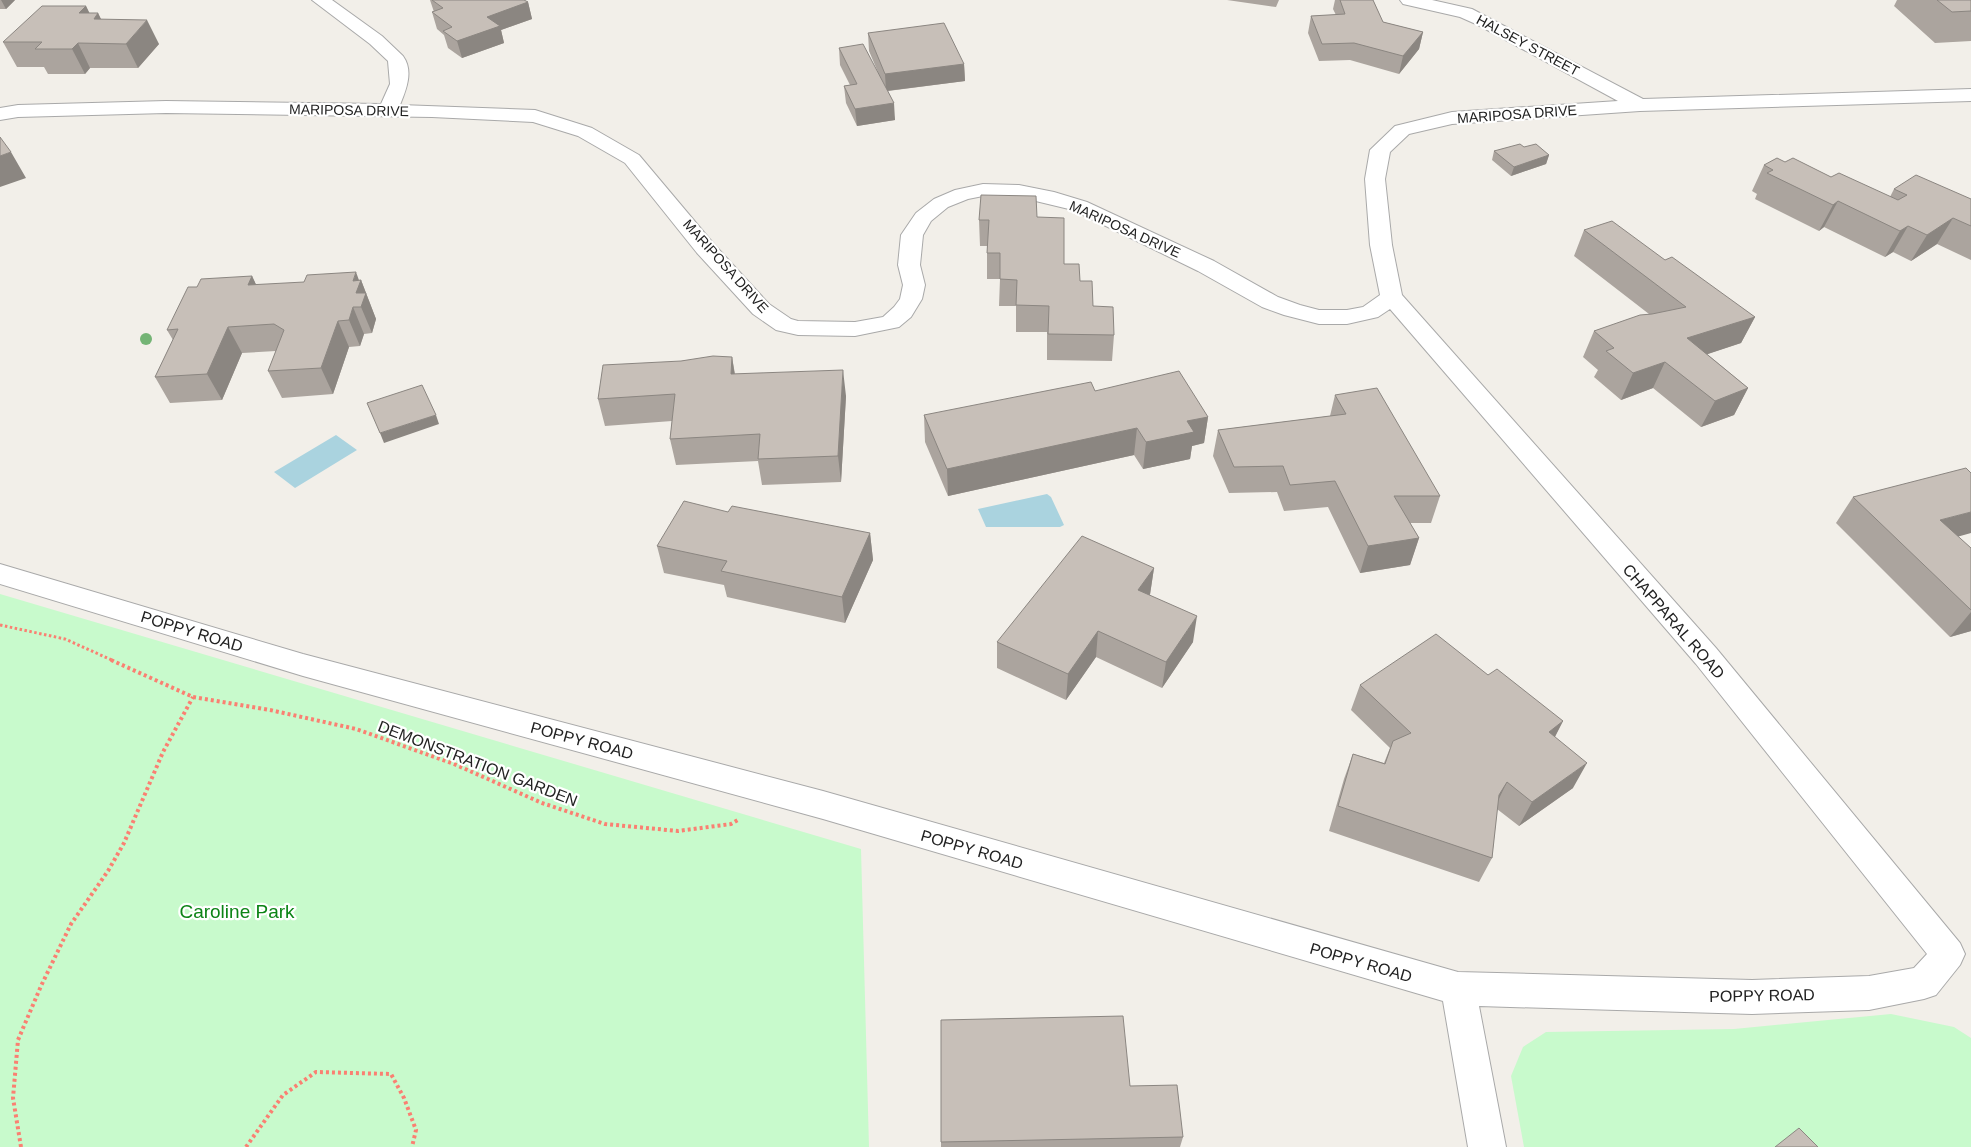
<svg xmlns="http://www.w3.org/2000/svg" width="1971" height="1147" viewBox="0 0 1971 1147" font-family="Helvetica,sans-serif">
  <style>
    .park { fill: #c8facc }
    .water { fill: #aad3df }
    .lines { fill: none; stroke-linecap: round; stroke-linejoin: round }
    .minor-casing { stroke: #a9a9a9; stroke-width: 2 }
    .path-far1 { stroke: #fa8072; stroke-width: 3; stroke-dasharray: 2.5 2.5; stroke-linecap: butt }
    .path { stroke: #fa8072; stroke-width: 4; stroke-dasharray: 3 3; stroke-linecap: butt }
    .minor { fill: #fff; fill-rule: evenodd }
    .tree { fill: #74b475 }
    .wall { fill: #aba49e }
    .shaded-wall { fill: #8b8681 }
    .building { fill: #c7bfb8; stroke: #8b8681 }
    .labels { text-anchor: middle; stroke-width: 4.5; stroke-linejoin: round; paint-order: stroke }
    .far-street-label { font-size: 14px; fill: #222; stroke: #fff }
    .street-label { font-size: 16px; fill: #222; stroke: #fff }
    .near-park-label { font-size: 19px; fill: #0c8416; stroke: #fff }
  </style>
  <rect width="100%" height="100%" fill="#f2efe9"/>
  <!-- park -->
  <path class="park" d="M0 594 861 849 869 1147H0Z
    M1891 1014 1954 1027 1971 1038V1147H1524L1511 1076 1523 1047 1546 1032 1734 1029Z"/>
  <!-- water -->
  <path class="water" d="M336 435 357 450 295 488 274 472Z
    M1047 494 1051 497 1064 525 1060 527H986L978 509Z"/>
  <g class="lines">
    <!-- minor casing -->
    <g class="minor-casing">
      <path id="minor" d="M312 0H332L382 36 403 56C414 71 406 90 400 105L535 110 592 128 639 155 713 243 769 304 791 319 798 321 855 322 883 317 894 307 900 299 903 285 898 265 901 235 916 213 934 199 955 190 983 184 1019 185 1054 192 1087 202 1214 261 1278 297 1300 305 1319 310H1347L1363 307 1380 295 1370 245 1365 179 1370 150 1395 126 1452 112 1618 101 1478 25 1460 17 1403 4 1400 0H1432L1472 9 1643 99 1971 89V101L1640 111 1452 124 1409 134 1390 152 1385 179 1392 245 1402 295 1716 648 1960 943 1965 954 1960 965 1936 995 1924 999 1869 1010 1752 1014 1479 1006 1506 1147H1468L1443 1001 823 819 303 676 0 584V564L303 654 823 791 1458 972 1752 980 1869 976 1914 968 1927 954 1696 664 1390 309 1378 317 1347 324H1319L1284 315 1262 307 1198 271 1073 210 1019 197 983 196 968 199 948 207 931 221 923 235 920 265 925 285 922 299 911 317 899 327 855 336 798 335 776 330 753 314 697 253 625 163 578 136 533 122 432 117 166 113 18 117 0 120V108L18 105 166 101 381 104 390 84 388 61 370 44Z"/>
    </g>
    <!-- path-far1 -->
    <path class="path-far1" d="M0 625 65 639 114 661"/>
    <!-- path -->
    <path class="path" d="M111 660 193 697 270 710 356 729 454 764 542 803 605 824 678 831 731 824 738 820
      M21 1147 13 1098 18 1040 41 986 71 924 108 871 124 843 163 752 193 697
      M246 1147 283 1095 316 1072 391 1074 404 1098 416 1130 412 1147"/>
    <!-- minor -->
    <use href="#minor" class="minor"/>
  </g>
  <!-- trees -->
  <circle class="tree" cx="146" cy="339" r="6"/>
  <!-- wall -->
  <path class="wall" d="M0 0H15L6 9H0Z
    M430 0H524L528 2 532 19 501 30 504 43 462 58 448 48 444 35 437 29 432 12H434Z
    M1227 0H1279L1276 7Z
    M1335 0H1373L1383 22 1423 32 1419 49 1399 74 1350 60 1319 61 1308 33 1311 16 1336 15 1333 9Z
    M1897 0H1971V41L1935 43 1894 6Z
    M86 6 89 13H98L101 19 159 44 138 68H90L85 74H48L44 67H17L3 42Z
    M868 33 964 64 965 81 888 91 895 120 857 126 846 103 844 86 850 85 840 65 839 48 880 77 869 51Z
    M1524 147 1549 155 1546 164 1511 176 1492 160 1494 151Z
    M1785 162 1831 177 1890 197 1894 189 1971 199V260L1937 244 1911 261 1893 252 1885 257 1824 227 1819 231 1755 199 1757 194 1752 191 1764 165Z
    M1037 217 1064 264 1080 281 1093 306 1114 335 1112 361 1047 360V332H1016V306H999L1000 279H987V246H980L979 220Z
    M1584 230 1665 260 1755 317 1741 343 1707 354 1748 388 1734 415 1701 427 1653 388 1621 400 1594 377 1598 370 1583 357 1594 331 1649 314 1574 256Z
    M252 276 256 285 361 280 376 319 372 333 364 334 360 346 349 347 333 394 282 398 268 371 276 351 242 353 222 400 170 403 155 377 173 340 167 330 197 287Z
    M732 357 735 374 846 396 841 482 762 485 758 461 676 465 670 439 672 421 605 426 598 399 681 361Z
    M1095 391 1208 417 1204 443 1192 446 1190 459 1143 469 1134 455 948 496 925 442 924 415Z
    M1335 395 1440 496 1431 523H1410L1419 538 1410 565 1360 573 1328 507 1284 511 1277 492 1229 493 1213 456 1218 430 1330 416Z
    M1853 497 1958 537 1971 548V631L1950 637 1836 523Z
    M728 512 870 533 873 560 845 623 727 597 724 585 664 573 657 546Z
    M1154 568 1150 595 1193 642 1162 688 1096 657 1066 700 997 668V642Z
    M1488 675 1563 721 1555 737 1573 788 1519 826 1497 809 1492 858 1479 882 1329 831 1344 779 1353 754 1384 763 1390 748 1351 710 1360 685Z
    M1130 1086 1183 1137 1180 1147H941V1142Z"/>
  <!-- shaded-wall -->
  <path class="shaded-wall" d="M1 0H15L6 9Z
    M528 2 532 19 501 30 504 43 462 58 457 41 487 17Z
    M86 6 98 30 79 13Z
    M98 13 110 38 94 19Z
    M147 20 159 44 138 68 126 44Z
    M1423 32 1419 49 1399 74 1403 56Z
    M78 43 90 68 85 74 72 49Z
    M964 64 965 81 886 91 885 74Z
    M894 103 895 120 857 126 855 109Z
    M11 152 26 178 0 187V156Z
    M1549 155 1546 164 1511 176 1514 167Z
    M1838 201 1824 227 1819 231 1833 205Z
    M1953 218 1937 244 1911 261 1927 235Z
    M1908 226 1893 252 1885 257 1900 231Z
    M356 272 360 283 361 280 376 319 372 333 361 307 356 293 353 281Z
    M252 276 265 303 248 285Z
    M353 307 364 334 360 346 349 320Z
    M1755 317 1741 343 1675 365 1687 338Z
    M338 321 349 347 333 394 321 368Z
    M228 327 242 353 222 400 207 374Z
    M732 357 736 383 731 374Z
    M1665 362 1653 388 1621 400 1633 373Z
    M843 370 846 396 841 482 838 456Z
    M1748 388 1734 415 1701 427 1715 401Z
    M436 415 439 424 384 443 380 433Z
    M1208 417 1204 443 1192 446 1190 459 1143 469 1146 442 1187 421Z
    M1137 428 1134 455 948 496 947 469Z
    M1971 512V533L1921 547 1940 520Z
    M870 533 873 560 845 623 842 597Z
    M1419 538 1410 565 1360 573 1368 546Z
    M1154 568 1150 594 1135 616 1138 590Z
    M1971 612V631L1950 637Z
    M1197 616 1193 642 1162 688 1166 662Z
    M1098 631 1096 657 1066 700 1068 674Z
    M1563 721 1550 746 1549 732Z
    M1587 763 1573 788 1519 826 1532 802Z
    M1507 782 1495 807 1499 795Z"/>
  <!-- building -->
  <path class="building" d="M432 0H524L528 2 487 17 500 26 457 41 443 31 452 27 432 12 443 8Z
    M1340 0H1373L1383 22 1423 32 1403 56 1354 43 1322 44 1311 16 1345 14Z
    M1937 0H1971V11L1952 12Z
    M42 6H86L79 13H98L94 19 147 20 126 44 78 43 72 49H35L42 42H3Z
    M944 23 964 64 885 74 868 33Z
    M863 44 894 103 855 109 844 86 857 84 839 48Z
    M0 137 11 152 0 156Z
    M1520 144 1524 147 1536 144 1549 155 1514 167 1494 151Z
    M1777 158 1785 162 1793 158 1831 177 1839 173 1898 200 1907 195 1894 189 1916 175 1971 199V226L1953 218 1927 235 1908 226 1900 231 1838 201 1833 205 1767 173 1773 170 1764 165Z
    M981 195 1036 196 1037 217 1064 218V264H1079L1080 281H1092L1093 306 1113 307 1114 335 1048 334 1049 306 1016 305 1017 280 1000 279V253H987L989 220H979Z
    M1612 221 1665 260 1672 257 1755 317 1687 338 1748 388 1715 401 1665 362 1633 373 1606 351 1614 348 1594 331 1640 315 1652 314 1686 307 1584 230Z
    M356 272 353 281 361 280 356 293H366L361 307H353L349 320 338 321 321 368 268 371 284 330 274 324 228 327 207 374 155 377 178 329 167 330 188 287H197L201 279 252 276 248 285 304 282 307 275Z
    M713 356 732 357 731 374 843 370 838 456 758 459 760 434 670 439 675 394 598 399 603 365 681 361Z
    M1179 371 1208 417 1187 421 1194 432 1146 442 1137 428 947 469 924 415 1091 382 1095 391Z
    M422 385 436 415 380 433 367 403Z
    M1377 388 1440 496H1394L1419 538 1368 546 1335 481 1290 485 1283 466 1234 467 1218 430 1346 414 1335 395Z
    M1966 468 1971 473V512L1940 520 1971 548V610L1853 497Z
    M684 501 728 512 732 506 870 533 842 597 721 571 727 561 657 546Z
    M1082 536 1154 568 1138 590 1197 616 1166 662 1098 631 1068 674 997 642Z
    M1436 634 1488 675 1497 669 1563 721 1549 732 1587 763 1532 802 1507 782 1499 795 1492 858 1338 806 1353 754 1385 764 1393 741 1411 733 1360 685Z
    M1123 1016 1130 1086 1177 1085 1183 1137 941 1142V1020Z
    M1799 1128 1818 1147H1775Z"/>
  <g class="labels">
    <!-- far-street labels -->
    <g class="far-street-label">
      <text transform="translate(1528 45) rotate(28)" y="5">HALSEY STREET</text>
      <text transform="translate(349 110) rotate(1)" y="5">MARIPOSA DRIVE</text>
      <text transform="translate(1517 114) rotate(-4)" y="5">MARIPOSA DRIVE</text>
      <text transform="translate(1125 229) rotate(24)" y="5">MARIPOSA DRIVE</text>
      <text transform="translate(726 266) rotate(48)" y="5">MARIPOSA DRIVE</text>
    </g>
    <!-- street labels -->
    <g class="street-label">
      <text transform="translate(1674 621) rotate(49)" y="6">CHAPPARAL ROAD</text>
      <text transform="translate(192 631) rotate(17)" y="6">POPPY ROAD</text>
      <text transform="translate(582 740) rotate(15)" y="6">POPPY ROAD</text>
      <text transform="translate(478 763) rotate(21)" y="6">DEMONSTRATION GARDEN</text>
      <text transform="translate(972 849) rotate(16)" y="6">POPPY ROAD</text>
      <text transform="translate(1361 962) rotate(16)" y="6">POPPY ROAD</text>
      <text transform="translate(1762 995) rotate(-1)" y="6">POPPY ROAD</text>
    </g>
    <!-- near-park labels -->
    <g class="near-park-label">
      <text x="237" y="918">Caroline Park</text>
    </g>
  </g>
</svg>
